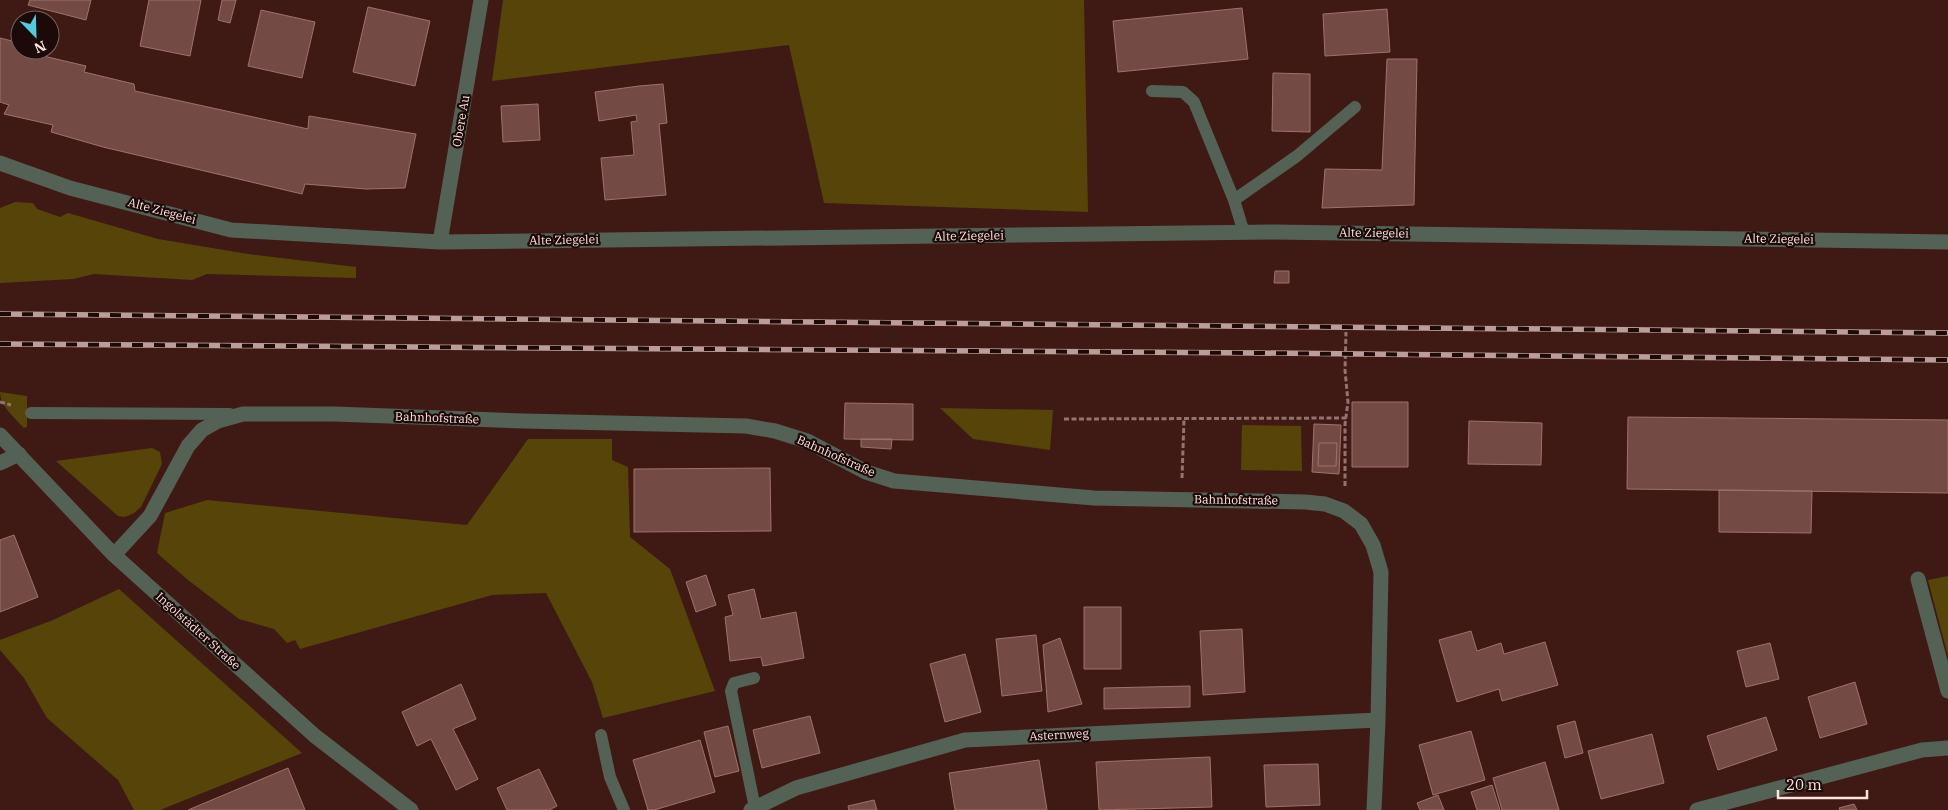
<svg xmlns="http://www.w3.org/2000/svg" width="1948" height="810" viewBox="0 0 1948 810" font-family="'IBM Plex Serif',serif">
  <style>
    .green { fill: #574408 }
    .building { fill: #744b44; stroke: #9f726a }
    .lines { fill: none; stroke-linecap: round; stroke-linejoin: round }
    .path { stroke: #93736e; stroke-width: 3; stroke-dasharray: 5 2.5; stroke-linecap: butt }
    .lane { stroke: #536255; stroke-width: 12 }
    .street { stroke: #536255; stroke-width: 15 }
    .rail-casing { stroke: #bc9e99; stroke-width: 5.5 }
    .rail { stroke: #1b0a08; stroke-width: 4; stroke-dasharray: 11; stroke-linecap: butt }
    .labels { text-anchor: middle; stroke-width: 4.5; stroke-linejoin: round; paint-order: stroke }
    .street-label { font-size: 12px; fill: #ffe5e0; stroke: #1b0a08 }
  </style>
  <rect width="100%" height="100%" fill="#3f1a15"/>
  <!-- green -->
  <path class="green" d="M503 0H1084L1088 212 824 203 789 45 492 81Z
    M15 202 33 203 37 209 60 217 68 213 158 239 248 254 356 267V278L207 274 192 280 94 274 73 279 0 283V208Z
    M0 392 27 396V427L24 428C15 418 0 406 0 392Z
    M940 408 1053 410 1050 450 973 439Z
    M1242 425 1301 426 1302 471 1241 470Z
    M528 439H612V460L628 467 630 537 670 569 715 691 603 718 592 682 546 593 492 595 300 649 295 640 287 643 274 629 239 619 188 580 157 553 165 513 207 500 467 525Z
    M152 448 160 452 162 464 141 507 134 513 125 517 118 516 56 461Z
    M1948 576V656L1928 580Z
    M119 589 302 753 160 810H134L118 780 47 718 24 678 0 650V640L53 620Z"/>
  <!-- building -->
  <path class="building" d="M30 0H91L86 20 28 5Z
    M149 0H201L190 56 140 46Z
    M222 0H236L230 23 218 20Z
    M368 7 430 21 415 86 353 72Z
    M1242 8 1248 59 1118 72 1113 21Z
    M1387 9 1390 52 1325 56 1323 14Z
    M261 10 315 22 302 78 248 66Z
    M0 38 20 43V50H35V54L86 66 84 72 134 84 135 91 308 129 309 116 416 134 405 188 366 189 305 184 302 194 103 147 51 132 53 125 4 114 9 105 0 102Z
    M1387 59H1417L1414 205 1322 208 1325 169 1382 170Z
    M1273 73 1310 74V132L1272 131Z
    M663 84 667 123 659 124 666 195 605 200 601 158 634 155 631 122 637 121 636 115 599 121 595 92 639 86Z
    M538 104 540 140 503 142 501 106Z
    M1275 271H1289V283H1274Z
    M1352 402H1408V467H1352Z
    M845 403 913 404V440L844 439Z
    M1628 417 1948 420V493L1627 489Z
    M1469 421 1542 423 1541 465 1468 464Z
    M1314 424 1341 425 1339 474 1312 472Z
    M861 439H892L891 449 861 447Z
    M1319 443H1337L1336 466H1318Z
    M770 468 771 531 634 532V469Z
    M1719 490 1812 491 1811 533 1719 532Z
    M14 535 38 597 0 612V540Z
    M706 575 716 605 696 612 686 582Z
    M754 589 761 619 796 612 804 658 763 666 761 657 730 661 725 617 733 615 728 595Z
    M1084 607H1121V669H1084Z
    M1242 629 1245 692 1203 695 1200 631Z
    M1471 631 1477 651 1501 643 1504 654 1545 642 1558 685 1502 701 1499 689 1457 702 1439 640Z
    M1036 635 1042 691 1002 696 996 639Z
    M1060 638 1082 704 1048 712 1043 645Z
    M1770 643 1779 679 1746 687 1737 651Z
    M965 654 981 712 945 722 930 664Z
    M1855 682 1867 724 1820 738 1808 697Z
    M461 684 476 719 453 729 478 779 456 790 431 739 417 746 402 712Z
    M1190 686V707L1104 709V688Z
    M810 716 820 753 762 768 753 730Z
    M1766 717 1777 750 1718 770 1707 736Z
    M1575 721 1583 753 1565 758 1557 726Z
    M728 726 739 771 715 777 704 732Z
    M1471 731 1485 780 1433 795 1419 745Z
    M1652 734 1664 783 1601 799 1588 751Z
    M700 740 715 792 654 810H648L633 760Z
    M1210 757 1212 807 1099 810 1096 762Z
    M1039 760 1047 810H955L949 773Z
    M1545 762 1559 810H1502L1493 778Z
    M1318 764 1320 805 1266 807 1264 765Z
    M288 768 305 810H188Z
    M539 769 557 806 549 810H507L497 788Z
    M1492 785 1500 810H1477L1471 792Z
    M1438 795 1444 810H1420L1417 803Z
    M874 800 877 810H849L848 806Z
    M1854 804 1857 810H1840L1839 808Z"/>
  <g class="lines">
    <!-- path -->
    <path class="path" d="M0 402 11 405
      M1064 419 1346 418
      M1182 478 1184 419
      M1345 486V424L1348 402 1345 370 1346 332"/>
    <!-- lane -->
    <path class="lane" d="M1152 91 1183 92 1194 102 1234 200 1244 233
      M1234 200 1297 156 1355 107
      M31 413 230 414
      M754 678 734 683 731 691 755 808
      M601 735 610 777 624 810"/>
    <!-- street -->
    <path class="street" d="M0 163 70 188 231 230 440 242 1275 232 1948 242
      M440 242 481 0
      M0 435 114 555 315 736 411 810
      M0 463 19 454
      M114 555 150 516 188 446 202 430 218 421 243 414H335L524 421 746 426 775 431 807 441 866 472 894 481 1094 498 1305 502 1325 504 1344 511 1361 524 1373 545 1381 572 1378 720 1374 810
      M1918 579 1948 691
      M751 810 796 788 965 740 1378 720
      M1697 810 1922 750 1948 748"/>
    <!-- rail casing -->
    <g class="rail-casing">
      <path id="rail" d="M0 314 1948 333
        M0 344 1258 353 1948 360"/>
    </g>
    <!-- rail -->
    <use href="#rail" class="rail"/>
  </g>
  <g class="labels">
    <!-- street labels -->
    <g class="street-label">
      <text transform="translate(461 121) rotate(-80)" y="4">Obere Au</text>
      <text transform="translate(162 211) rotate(15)" y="4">Alte Ziegelei</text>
      <text transform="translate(1374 233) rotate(1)" y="4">Alte Ziegelei</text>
      <text transform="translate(969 236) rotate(-1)" y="4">Alte Ziegelei</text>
      <text transform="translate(1779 239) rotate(1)" y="4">Alte Ziegelei</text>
      <text transform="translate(564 240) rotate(-1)" y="4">Alte Ziegelei</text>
      <text transform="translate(437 418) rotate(2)" y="4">Bahnhofstraße</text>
      <text transform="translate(836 456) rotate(24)" y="4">Bahnhofstraße</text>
      <text transform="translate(1236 500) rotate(1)" y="4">Bahnhofstraße</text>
      <text transform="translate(198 631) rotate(42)" y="4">Ingolstädter Straße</text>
      <text transform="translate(1059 735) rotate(-3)" y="4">Asternweg</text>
    </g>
  </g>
  <!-- north arrow -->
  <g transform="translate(35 35) rotate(157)"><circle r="24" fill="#1b0a08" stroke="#76625e"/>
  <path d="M0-4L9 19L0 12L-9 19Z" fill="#54cadd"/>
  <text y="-8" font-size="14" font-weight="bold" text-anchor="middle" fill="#ffe5e0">N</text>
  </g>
  <!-- scale -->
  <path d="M1778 790v8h89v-8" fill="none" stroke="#ffe5e0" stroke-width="2.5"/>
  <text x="1786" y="790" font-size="15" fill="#ffe5e0" stroke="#1b0a08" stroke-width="4" paint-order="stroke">20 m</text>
</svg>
